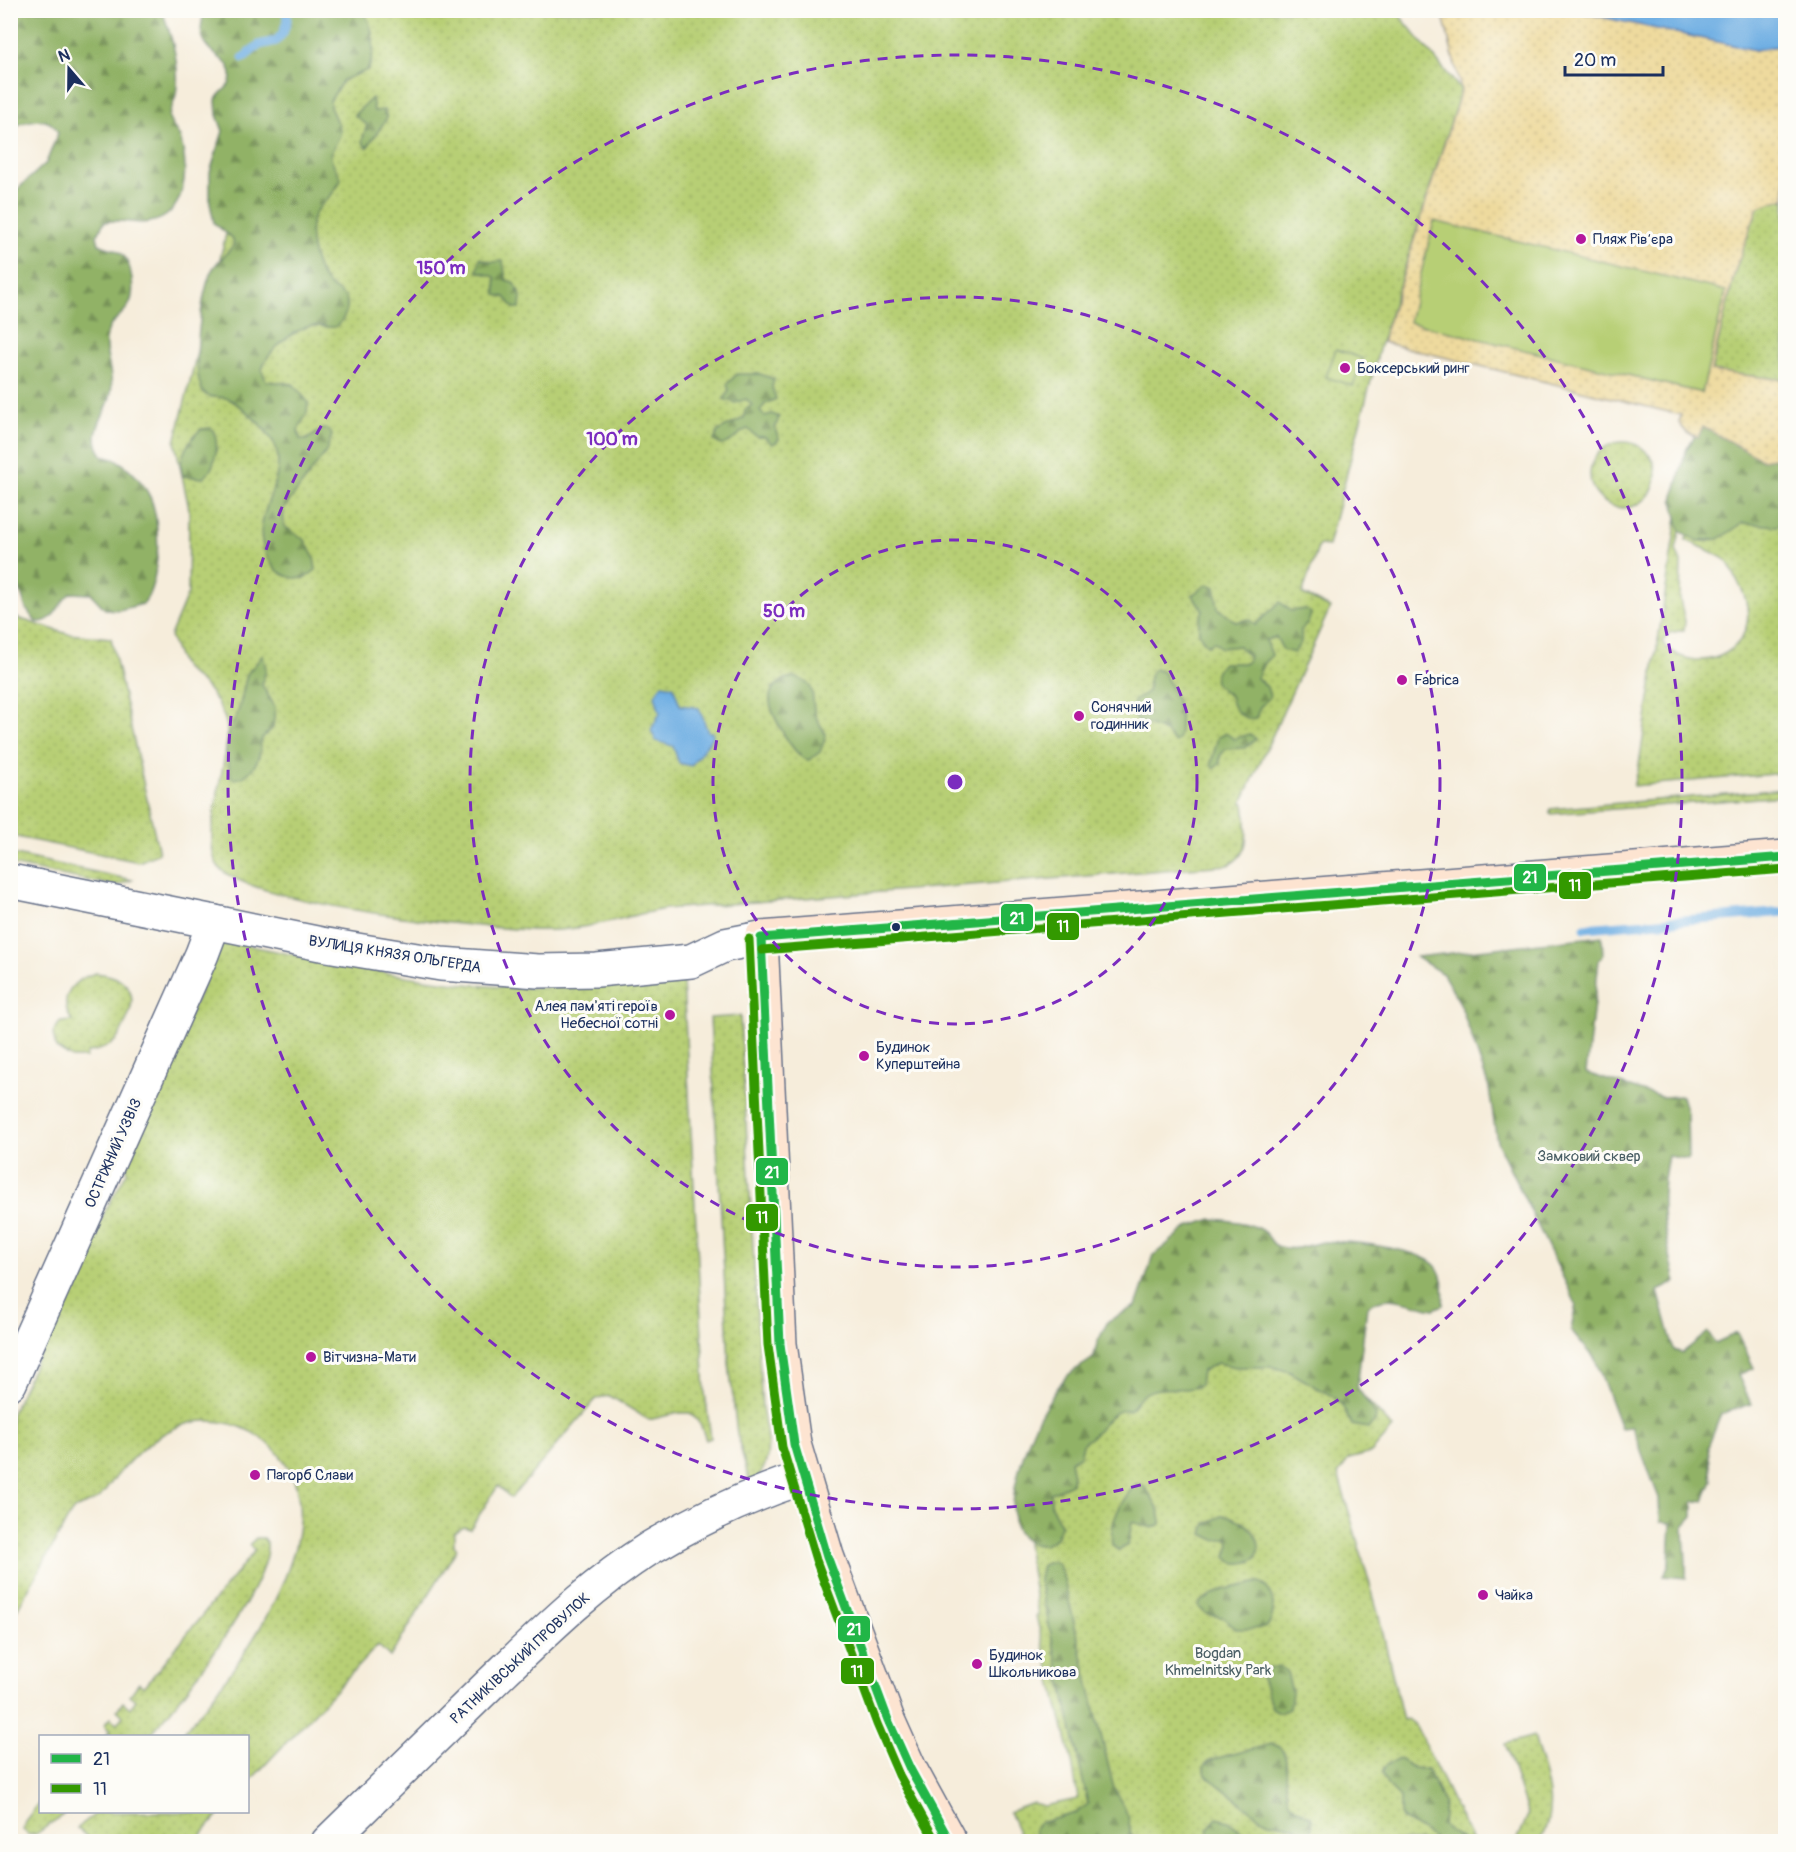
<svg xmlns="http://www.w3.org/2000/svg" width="1796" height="1852" viewBox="0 0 1796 1852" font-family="Pangolin,sans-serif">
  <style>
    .green { fill: url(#green-dots); stroke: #697f69; stroke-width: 1.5 }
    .forest { fill: url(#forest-firs); stroke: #567062; stroke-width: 1.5 }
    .sand { fill: url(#sand-dots); stroke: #84847e; stroke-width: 1.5 }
    .pitch { fill: #b7cf74; stroke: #697f69; stroke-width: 1.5 }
    .water { fill: #6fafe3; stroke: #456fa0; stroke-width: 1.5 }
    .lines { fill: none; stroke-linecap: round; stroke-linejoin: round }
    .stream { stroke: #6fafe3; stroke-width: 9 }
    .minor-casing { stroke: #68728a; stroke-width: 36 }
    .tertiary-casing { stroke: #68728a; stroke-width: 36 }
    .secondary-casing { stroke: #68728a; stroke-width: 36 }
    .minor { stroke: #fff; stroke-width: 33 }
    .tertiary { stroke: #fff; stroke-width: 33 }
    .secondary { stroke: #fde4d1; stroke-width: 33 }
    .bus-1-casing { stroke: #fdfcf7; stroke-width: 14 }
    .bus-2-casing { stroke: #fdfcf7; stroke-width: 14 }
    .bus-1 { stroke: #21b647; stroke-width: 9 }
    .bus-2 { stroke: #390; stroke-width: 9 }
    .ring { fill: none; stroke: #7b2cbf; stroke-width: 3; stroke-dasharray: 10 8 }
    .poi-dot { fill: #b5179e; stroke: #fdfcf7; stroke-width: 2 }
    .bus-dot { fill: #1b2f5e; stroke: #fdfcf7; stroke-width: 2 }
    .labels { text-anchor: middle; stroke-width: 6; stroke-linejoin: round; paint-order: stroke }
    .poi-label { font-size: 15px; fill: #1b2f5e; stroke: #fdfcf7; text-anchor: start }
    .street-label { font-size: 15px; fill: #1b2f5e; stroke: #fdfcf7 }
    .park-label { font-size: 15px; fill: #4a5f65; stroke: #fdfcf7 }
    .centre { fill: #7b2cbf; stroke: #fdfcf7; stroke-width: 3 }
    .ring-label { font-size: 18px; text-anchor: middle; font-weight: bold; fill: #7b2cbf; stroke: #fdfcf7; stroke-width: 6; stroke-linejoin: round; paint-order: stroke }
    .line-badge { stroke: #fdfcf7; stroke-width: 2 }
    .badge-label { font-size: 16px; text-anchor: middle; font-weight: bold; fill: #fff }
  </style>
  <defs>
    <pattern id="green-dots" width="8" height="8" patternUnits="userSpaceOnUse" patternTransform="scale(1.5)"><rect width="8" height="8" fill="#b7cf74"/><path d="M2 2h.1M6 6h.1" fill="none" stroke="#9db267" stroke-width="1.8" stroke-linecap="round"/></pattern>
    <pattern id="forest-firs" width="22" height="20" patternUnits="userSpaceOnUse" patternTransform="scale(1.5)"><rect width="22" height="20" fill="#91b266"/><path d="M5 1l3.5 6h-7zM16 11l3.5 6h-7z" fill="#769157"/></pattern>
    <pattern id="sand-dots" width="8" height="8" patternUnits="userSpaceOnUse" patternTransform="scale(1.5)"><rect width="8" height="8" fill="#eeda9e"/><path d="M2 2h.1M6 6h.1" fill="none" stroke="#ccbb8a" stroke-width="1.8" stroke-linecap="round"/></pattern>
  </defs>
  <rect width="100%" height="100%" fill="#fdfcf7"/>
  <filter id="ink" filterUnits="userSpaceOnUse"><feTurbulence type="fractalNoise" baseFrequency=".0167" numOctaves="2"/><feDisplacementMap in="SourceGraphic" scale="12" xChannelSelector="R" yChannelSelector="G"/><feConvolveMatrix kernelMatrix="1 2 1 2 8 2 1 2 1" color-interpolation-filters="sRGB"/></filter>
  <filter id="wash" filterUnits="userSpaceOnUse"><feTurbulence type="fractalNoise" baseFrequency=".008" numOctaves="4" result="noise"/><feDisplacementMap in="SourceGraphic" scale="24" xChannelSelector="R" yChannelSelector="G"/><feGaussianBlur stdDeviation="1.35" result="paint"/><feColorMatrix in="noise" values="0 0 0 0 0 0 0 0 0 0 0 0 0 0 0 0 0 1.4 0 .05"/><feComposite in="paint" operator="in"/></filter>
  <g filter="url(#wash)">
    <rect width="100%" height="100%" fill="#f6eddb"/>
    <!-- green -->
    <path class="green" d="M270 11H1396L1461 90 1380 346 1328 546 1319 545 1302 594 1330 608 1242 803H1244C1246 826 1254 853 1228 865L665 909C630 915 593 928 558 930 505 933 246 905 218 866 199 839 230 761 227 727 226 717 213 695 206 687 199 680 189 674 183 666 177 658 174 645 170 636L188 593 189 509 175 442 252 128Z
      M1785 198V380L1711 372 1735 271 1758 207Z
      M1590 475a33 33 0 1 1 66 0a33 33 0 1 1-66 0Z
      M1677 517 1680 531 1676 550 1681 562 1680 600 1685 621 1684 630 1669 633 1662 642C1696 684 1775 648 1738 582 1734 575 1730 563 1724 559 1712 551 1698 546 1686 540L1687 535C1719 552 1721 528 1743 523 1757 520 1771 528 1785 523V773L1633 786 1638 771Z
      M11 616 68 634 111 638 159 853 139 862 11 836Z
      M1785 789V796L1550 814V809Z
      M11 854 132 880 115 886 11 865Z
      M223 940C300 956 377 974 456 983 531 992 608 987 683 981L705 1393 711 1438 706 1440 700 1423 690 1413H677L649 1420 610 1396 597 1398 511 1498 498 1486 470 1529 464 1527 454 1533V1545L457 1549 390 1657 378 1645 248 1783V1736H180C235 1673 363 1511 261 1438 237 1421 202 1415 175 1428 151 1438 132 1457 116 1477 110 1483 105 1493 99 1498 92 1504 81 1504 74 1510 68 1516 63 1529 58 1537 42 1565 26 1593 11 1620V1415L106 1209 127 1172 125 1160Z
      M96 973C125 976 140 990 127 1019 124 1026 121 1035 116 1040 108 1049 97 1050 87 1053L86 1058H72L56 1048 53 1033 60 1022 72 1021C57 998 71 980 96 973Z
      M740 1016 762 1407C766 1435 777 1465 750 1484L737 1434 729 1363 710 1018Z
      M1188 1351 1347 1379 1393 1428 1371 1453 1349 1459 1338 1474 1378 1612 1403 1720 1407 1719 1416 1726 1472 1841H1022L1009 1812 1033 1803 1044 1806 1078 1799 1072 1762 1036 1616 1038 1615 1027 1544V1520L1038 1465Z
      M256 1538H263L267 1543C271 1586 178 1703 149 1736H106L110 1731 104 1725 110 1718 117 1723 123 1716 117 1710 123 1702 130 1708 136 1700 130 1695 139 1683 144 1687 255 1550 249 1545Z
      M1534 1736C1544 1775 1560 1803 1540 1841H1517L1528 1815 1505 1744Z
      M40 1802V1812H67L36 1834 29 1835 23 1830 25 1821Z
      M98 1812H221L196 1841H92L77 1828Z"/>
    <!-- forest -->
    <path class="forest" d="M11 10 162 11C172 36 181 66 176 94 175 102 170 109 169 117 170 127 179 131 181 141 189 170 186 216 150 222 135 225 120 218 104 222L97 236 99 244C106 248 115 248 121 253 132 262 136 292 129 305 123 316 110 320 107 334 102 353 115 373 111 393 107 416 85 433 103 456 107 458 112 458 116 460 128 466 142 481 148 493 162 516 161 584 143 604L119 610 105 609 91 594 71 593C56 604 57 623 36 622L26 609 11 563 10 196 46 163 58 133C50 113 25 121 11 128Z
      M205 11H362C375 24 376 54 368 70L343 80 330 101V107L340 129V135L331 153V159L341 179C337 193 324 200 316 212 304 230 314 268 327 283 333 289 340 292 346 298 350 308 344 321 335 327 327 328 319 325 311 326 293 330 266 352 262 370L266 381 293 384 308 402 307 413 298 430 300 439 306 440 323 429 329 430 332 435 326 452 283 510 284 526 305 540 314 558 316 570 305 578C293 580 280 575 273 566 241 523 285 493 277 452 274 435 244 407 229 399 222 395 209 400 204 393 190 374 201 294 211 272 217 260 227 255 234 244L233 239 214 223 210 203V172L223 131 217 115 216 100C219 92 228 89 230 82 239 51 187 61 205 11Z
      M372 98 374 111 384 110 387 118 367 148 362 141 367 125 354 115Z
      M480 258 491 262 503 261 506 280 513 282 521 296 520 308H514L505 297 496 295 495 277 477 271Z
      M737 374H760L774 379 772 387 776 399 765 404 760 411 764 416 772 414 779 417 775 429 779 439 777 442 772 444 765 437H757L748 429C737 432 738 441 721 445L714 441 718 431 744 418 745 410 752 405 746 399 735 403 724 399 729 391 727 384Z
      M1704 422 1785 436V523L1777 526 1743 523 1719 539 1698 541 1680 531 1673 500 1686 450Z
      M211 428C221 439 216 470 203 478L183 476C176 459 189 440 201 429Z
      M1208 584 1215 587 1218 608 1236 622 1249 619 1255 625 1280 602 1291 611 1305 609 1311 613 1308 623 1301 630V642L1294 653 1283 650 1276 637 1266 640 1272 655 1264 663 1257 678 1267 687 1270 697 1260 707 1256 718C1242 721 1232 709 1230 696 1214 685 1208 680 1223 663H1246L1249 657 1239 646 1221 648 1214 642 1207 645C1196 634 1197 624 1203 610L1192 595Z
      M263 655 266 669 262 685 275 707 273 727C270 733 266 733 263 737 258 742 261 750 259 756 255 768 244 782 231 778L226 750 228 736 239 709 247 674Z
      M1155 669 1163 672C1175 692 1185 716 1178 740L1174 742 1166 732 1138 721 1131 711 1135 700 1147 692 1151 672Z
      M793 677C819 683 810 696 815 714 817 722 824 728 826 736L820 752 809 760C795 759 771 715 770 702 769 697 771 692 773 688L785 679Z
      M1226 733 1234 739 1250 734 1256 739 1245 748 1226 749 1220 756V764L1213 768 1211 763 1218 737Z
      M1602 936 1603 956 1599 960 1586 1073 1661 1097 1682 1096 1687 1113 1688 1159 1668 1156C1657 1207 1665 1233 1676 1282L1658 1291 1674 1350 1682 1353 1708 1332 1715 1343 1737 1333 1754 1368 1738 1375 1751 1404 1721 1414 1708 1447 1712 1481 1704 1500 1693 1502V1516L1684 1526C1684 1544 1687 1560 1686 1578L1664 1576 1669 1563 1671 1523 1660 1522 1659 1498 1632 1427 1621 1428 1595 1359 1571 1330 1576 1304 1497 1142 1489 1088 1460 1003 1443 974 1416 957Z
      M1212 1219C1227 1220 1252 1222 1264 1232 1271 1238 1271 1245 1280 1247 1297 1252 1310 1243 1325 1242 1349 1241 1426 1248 1438 1269 1444 1279 1444 1295 1443 1305L1434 1309C1413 1306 1387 1290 1367 1307L1357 1387 1376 1415 1375 1422 1368 1428 1352 1425 1342 1405 1332 1396 1290 1372 1273 1367H1236L1217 1363 1202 1371 1200 1385C1186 1394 1162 1382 1143 1395 1137 1399 1135 1405 1129 1410 1107 1408 1102 1434 1084 1442L1080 1456 1070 1461 1073 1476 1071 1484 1051 1493V1506L1061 1525 1056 1538 1045 1545C987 1547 1023 1450 1037 1421 1044 1408 1053 1394 1062 1382 1071 1369 1083 1367 1094 1357L1097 1343 1108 1321 1136 1306 1154 1255 1188 1227Z
      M1136 1484 1143 1485C1152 1496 1161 1510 1161 1524L1152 1528 1132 1522 1128 1545 1118 1550 1112 1545C1109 1523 1121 1500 1136 1484Z
      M1222 1516C1242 1515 1269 1538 1255 1559 1244 1564 1234 1566 1226 1557L1230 1544 1228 1538 1215 1540 1203 1534 1206 1523Z
      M1053 1561 1059 1566 1063 1576 1113 1785 1128 1816 1131 1835 1139 1841 1037 1842 1034 1830 1039 1823 1076 1813 1088 1804 1039 1579 1042 1565Z
      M1259 1582C1275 1588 1278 1618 1265 1628L1236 1629 1225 1618 1206 1614 1199 1607 1200 1602 1223 1590Z
      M1278 1666 1287 1672 1292 1692 1290 1708 1279 1712 1272 1708 1262 1678 1264 1671Z
      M1272 1744C1297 1750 1280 1785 1289 1801 1295 1810 1305 1812 1313 1818L1310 1841H1298L1296 1827 1269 1822 1259 1817 1206 1775 1204 1766 1210 1760Z
      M1399 1759 1414 1768 1427 1770 1444 1803 1442 1826 1464 1841H1438L1403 1819 1400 1815V1798L1387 1785 1382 1773 1386 1765Z
      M1217 1818 1229 1821 1252 1841H1210L1208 1828Z"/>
    <!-- sand -->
    <path class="sand" d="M1442 11H1574L1755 50 1785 45V198L1758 207 1735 271 1711 371 1785 380V456L1763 460 1703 427 1698 437 1687 433 1679 423 1681 415 1382 342 1461 90Z"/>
    <!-- pitch -->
    <path class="pitch" d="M1434 221 1726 291 1702 393 1409 322Z
      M1336 349 1363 359 1353 386 1326 377Z"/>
    <!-- water -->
    <path class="water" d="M1574 11H1785V45L1755 50Z
      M662 684 673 686 680 705 699 708 708 732H712L713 736 691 766 679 763 673 746 656 741 651 730 660 713 655 695Z"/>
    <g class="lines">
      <!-- stream -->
      <path class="stream" d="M243 58 259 45 276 41 283 33 287 21V10
        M1585 928 1786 912"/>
    </g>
  </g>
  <g filter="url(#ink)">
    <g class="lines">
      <!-- minor casing -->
      <g class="minor-casing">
        <path id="minor" d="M10 881 214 922
          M328 1842C383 1789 437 1736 491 1683 541 1635 591 1585 650 1548 697 1520 750 1495 802 1478"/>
      </g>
      <!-- tertiary casing -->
      <g class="tertiary-casing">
        <path id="tertiary" d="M10 1383 202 954 214 922 321 944 441 964 538 971 597 970 691 961 725 945 761 938"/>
      </g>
      <!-- secondary casing -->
      <g class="secondary-casing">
        <path id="secondary" d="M950 1842 910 1769 888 1720 827 1556 794 1444 780 1344 761 938 1786 857"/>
      </g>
      <!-- minor -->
      <use href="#minor" class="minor"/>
      <!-- tertiary -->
      <use href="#tertiary" class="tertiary"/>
      <!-- secondary -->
      <use href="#secondary" class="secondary"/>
      <!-- bus-1 casing -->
      <g class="bus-1-casing">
        <path id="bus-1" d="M761 938 1786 857
          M761 938 780 1344 794 1444 827 1556 888 1720 910 1769 950 1842"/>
      </g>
      <!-- bus-2 casing -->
      <g class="bus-2-casing">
        <path id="bus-2" d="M749 939 768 1345 782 1447 816 1560 877 1724 899 1775 936 1842
          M762 950 1786 869"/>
      </g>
      <!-- bus-1 -->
      <use href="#bus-1" class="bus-1"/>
      <!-- bus-2 -->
      <use href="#bus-2" class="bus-2"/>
    </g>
  </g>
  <!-- distance rings -->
  <g class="ring">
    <circle cx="955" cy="782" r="242"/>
    <circle cx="955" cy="782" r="485"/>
    <circle cx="955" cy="782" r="727"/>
  </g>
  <!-- markers -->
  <g class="poi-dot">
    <circle cx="1581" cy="239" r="6"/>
    <circle cx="1345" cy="368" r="6"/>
    <circle cx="1402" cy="680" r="6"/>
    <circle cx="1079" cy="716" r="6"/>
    <circle cx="670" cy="1015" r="6"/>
    <circle cx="864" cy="1056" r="6"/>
    <circle cx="311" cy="1357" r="6"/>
    <circle cx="255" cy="1475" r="6"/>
    <circle cx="1483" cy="1595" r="6"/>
    <circle cx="977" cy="1664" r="6"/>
  </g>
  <circle class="bus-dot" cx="896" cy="927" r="5"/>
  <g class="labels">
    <!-- poi labels -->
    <g class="poi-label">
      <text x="1593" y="244">Пляж Рівʼєра</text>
      <text x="1357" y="373">Боксерський ринг</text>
      <text x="1414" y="685">Fabrica</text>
      <text x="1091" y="712">Сонячний<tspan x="1091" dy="17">годинник</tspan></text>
      <text x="658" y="1011" text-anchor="end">Алея пам'яті героїв<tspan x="658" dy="17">Небесної сотні</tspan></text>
      <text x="876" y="1052">Будинок<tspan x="876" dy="17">Куперштейна</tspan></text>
      <text x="323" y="1362">Вітчизна-Мати</text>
      <text x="267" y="1480">Пагорб Слави</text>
      <text x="1495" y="1600">Чайка</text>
      <text x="989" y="1660">Будинок<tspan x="989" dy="17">Школьникова</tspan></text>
    </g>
    <!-- street labels -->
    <g class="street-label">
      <text transform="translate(395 954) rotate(9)" y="5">ВУЛИЦЯ КНЯЗЯ ОЛЬГЕРДА</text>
      <text transform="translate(113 1153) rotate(-66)" y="5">ОСТРІЖНИЙ УЗВІЗ</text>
      <text transform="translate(520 1658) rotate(-43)" y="5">РАТНИКІВСЬКИЙ ПРОВУЛОК</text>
    </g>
    <!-- park labels -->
    <g class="park-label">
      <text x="1589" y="1161">Замковий сквер</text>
      <text x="1218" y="1658">Bogdan<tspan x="1218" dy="17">Khmelnitsky Park</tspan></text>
    </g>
  </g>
  <circle cx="955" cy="782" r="9" class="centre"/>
  <g class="ring-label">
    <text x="441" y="274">150 m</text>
    <text x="612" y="445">100 m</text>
    <text x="784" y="617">50 m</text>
  </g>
  <g class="line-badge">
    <rect x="1513" y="863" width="34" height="29" rx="6" fill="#21b647"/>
    <rect x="1558" y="871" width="34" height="29" rx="6" fill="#390"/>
    <rect x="1000" y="903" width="34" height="29" rx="6" fill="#21b647"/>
    <rect x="1046" y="912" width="34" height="29" rx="6" fill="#390"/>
    <rect x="755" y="1157" width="34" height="29" rx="6" fill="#21b647"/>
    <rect x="745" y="1203" width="34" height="29" rx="6" fill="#390"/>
    <rect x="837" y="1615" width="34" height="28" rx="6" fill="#21b647"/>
    <rect x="840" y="1657" width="35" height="28" rx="6" fill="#390"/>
  </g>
  <g class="badge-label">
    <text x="1530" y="883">21</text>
    <text x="1575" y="891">11</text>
    <text x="1017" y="924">21</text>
    <text x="1063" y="932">11</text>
    <text x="772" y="1178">21</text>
    <text x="762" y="1223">11</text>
    <text x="854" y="1635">21</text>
    <text x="857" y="1677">11</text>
  </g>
  <!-- margin -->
  <rect width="1796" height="1852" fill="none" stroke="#fdfcf7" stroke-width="36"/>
  <!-- legend -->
  <rect x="39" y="1735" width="210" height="78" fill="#fdfcf7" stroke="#a3aaba" stroke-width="1.5"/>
  <rect x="51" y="1754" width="30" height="9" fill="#21b647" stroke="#a3aaba" stroke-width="1.5"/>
  <text x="93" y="1765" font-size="18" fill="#1b2f5e">21</text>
  <rect x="51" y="1784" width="30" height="9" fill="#339900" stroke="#a3aaba" stroke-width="1.5"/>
  <text x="93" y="1795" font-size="18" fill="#1b2f5e">11</text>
  <!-- north arrow -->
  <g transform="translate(69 69) rotate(340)" stroke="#fdfcf7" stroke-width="4.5" paint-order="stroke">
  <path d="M0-4.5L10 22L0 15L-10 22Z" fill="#1b2f5e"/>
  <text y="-9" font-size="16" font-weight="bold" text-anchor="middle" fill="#1b2f5e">N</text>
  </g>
  <!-- scale -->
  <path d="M1565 66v9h98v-9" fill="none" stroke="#1b2f5e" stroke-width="3"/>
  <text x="1574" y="66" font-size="18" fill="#1b2f5e" stroke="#fdfcf7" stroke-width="4.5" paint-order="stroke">20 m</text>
</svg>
